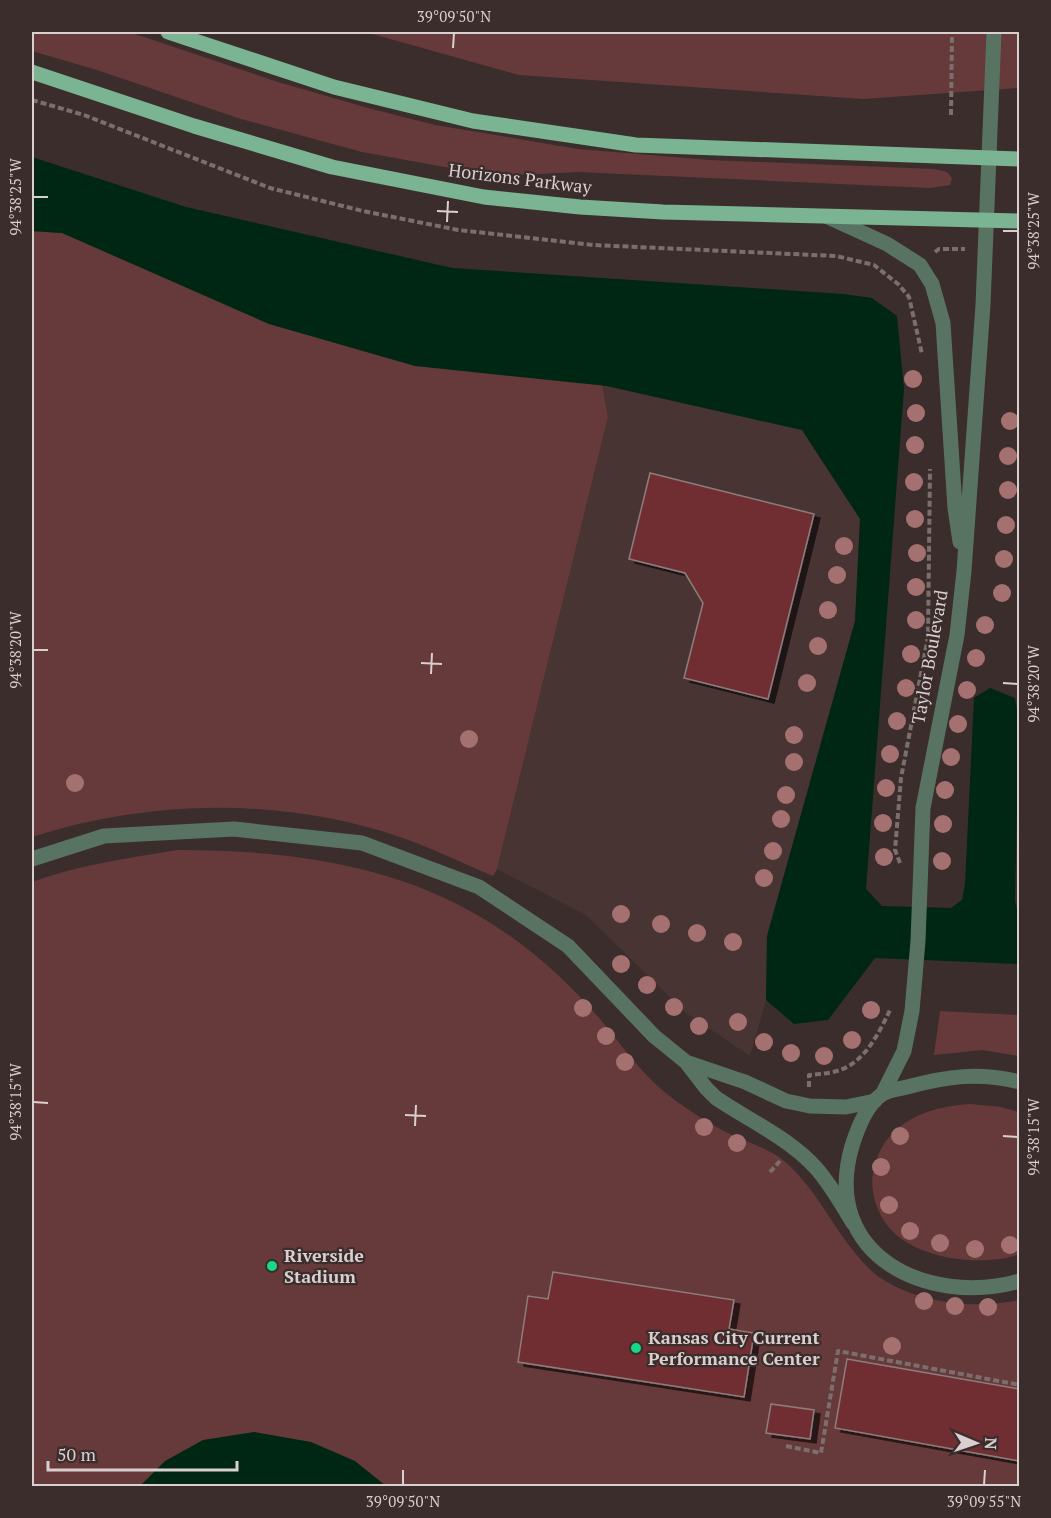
<svg xmlns="http://www.w3.org/2000/svg" width="1051" height="1518" viewBox="0 0 1051 1518" font-family="'PT Serif',serif">
  <style>
    .built { fill: #493434 }
    .green { fill: #663a3a }
    .water { fill: #002614 }
    .building { fill: #6f2f31; stroke: #8e7d7d; stroke-width: 1.5; filter: url(#shadow) }
    .lines { fill: none; stroke-linecap: round; stroke-linejoin: round }
    .path { stroke: #7b6f6e; stroke-width: 4; stroke-dasharray: 6 3; stroke-linecap: butt }
    .minor { stroke: #587362; stroke-width: 15 }
    .major { stroke: #7bb492; stroke-width: 15 }
    .tree { fill: #a47170 }
    .ticks { fill: none; stroke: #d9cfcf; stroke-width: 2 }
    .poi-dot { fill: #16d989; stroke: #3b2d2c; stroke-width: 2 }
    .labels { text-anchor: middle; stroke-width: 4.5; stroke-linejoin: round; paint-order: stroke }
    .street-label { font-size: 18px; fill: #d9cfcf; stroke: #3b2d2c }
    .poi-label { font-size: 18px; font-weight: bold; fill: #d9cfcf; stroke: #3b2d2c; text-anchor: start }
    .neatline { fill: none; stroke: #d9cfcf; stroke-width: 2 }
    .ticks-label { font-size: 15px; text-anchor: middle; fill: #d9cfcf }
  </style>
  <defs>
    <filter id="shadow"><feDropShadow dx="6" dy="4" stdDeviation="0" flood-color="#0009"/></filter>
  </defs>
  <rect width="100%" height="100%" fill="#3b2d2c"/>
  <!-- built -->
  <path class="built" d="M602 385 802 430 860 519 855 621 767 936 766 1000 750 1056 686 1013 586 915 497 869 608 417Z"/>
  <!-- green -->
  <path class="green" d="M32 32H129L278 82 368 108 435 125 578 149 709 160 934 169 947 172 952 178 950 185 929 188 577 172 518 175 478 173 362 152 238 118 97 70 32 51Z
    M365 32H1019V88L863 99 519 75Z
    M32 231 62 233 602 385 608 417 497 869 493 876C462 863 432 848 400 837 282 797 150 799 32 837Z
    M178 850C282 850 393 863 484 919 529 946 571 984 605 1025 623 1047 639 1070 661 1089 680 1105 702 1119 724 1131 743 1141 766 1147 783 1160 811 1183 829 1219 851 1248 859 1258 868 1269 879 1277 917 1303 975 1310 1019 1300V1486H32V882C78 865 128 858 178 850Z
    M940 1011 1019 1015V1056L982 1050 934 1055Z
    M970 1104 1001 1107 1019 1112 1020 1254C982 1268 912 1259 887 1225 876 1210 870 1191 873 1173 882 1123 925 1107 970 1104Z"/>
  <!-- water -->
  <path class="water" d="M32 157 186 207 452 268 843 294 872 298 897 316 904 389 866 889 882 906 951 908 962 900 965 884 974 698 990 688 1015 698 1019 722 1015 901 1019 918V964L875 958 828 1020 794 1024 766 1000 767 936 855 621 860 519 802 430 607 386 415 366 269 324 62 233 32 231Z
    M254 1432 311 1442 355 1461 386 1486H140L165 1461 203 1440Z"/>
  <!-- building -->
  <path class="building" d="M650 473 814 514 768 699 684 678 703 603 685 573 629 559Z
    M553 1272 734 1300 729 1329 754 1333 744 1397 518 1362 528 1296 548 1299Z
    M847 1359 1020 1389V1461L835 1428Z
    M771 1404 814 1410 810 1439 766 1433Z"/>
  <g class="lines">
    <!-- path -->
    <path class="path" d="M32 100 84 115 270 188 363 211 458 230 593 245 836 256 874 265 898 284 909 297 922 354
      M951 115 952 32
      M935 252 939 249H965
      M900 863 895 850 901 778 928 637 930 469
      M809 1087V1075C817 1074 825 1074 833 1072 863 1066 878 1035 890 1010
      M770 1172 780 1161
      M786 1446 821 1453 838 1351 1020 1385"/>
    <!-- minor -->
    <path class="minor" d="M828 217 887 244 920 265 932 284 943 323 955 508 960 542
      M32 859 104 836 234 829 362 843 479 887 568 946 654 1036 686 1062 706 1088 716 1098C750 1121 789 1138 816 1168 831 1185 842 1205 853 1223
      M686 1062 745 1082 786 1101 810 1106 846 1107 875 1101
      M1020 1082C978 1072 948 1076 907 1087 899 1089 888 1090 881 1095 867 1105 857 1130 852 1146 820 1255 927 1307 1020 1281
      M883 1093 904 1051 912 1011 918 941 923 808 957 635 964 571 983 305 994 32"/>
    <!-- major -->
    <path class="major" d="M168 32 334 87 473 121 636 145 1020 159
      M32 72 194 126 332 167 484 197 580 207 663 212 1020 221"/>
  </g>
  <!-- trees -->
  <g class="tree">
    <circle cx="913" cy="379" r="9"/>
    <circle cx="916" cy="413" r="9"/>
    <circle cx="1010" cy="421" r="9"/>
    <circle cx="915" cy="445" r="9"/>
    <circle cx="1008" cy="456" r="9"/>
    <circle cx="914" cy="482" r="9"/>
    <circle cx="1008" cy="490" r="9"/>
    <circle cx="915" cy="519" r="9"/>
    <circle cx="1006" cy="525" r="9"/>
    <circle cx="844" cy="546" r="9"/>
    <circle cx="917" cy="553" r="9"/>
    <circle cx="1004" cy="559" r="9"/>
    <circle cx="837" cy="575" r="9"/>
    <circle cx="916" cy="587" r="9"/>
    <circle cx="1002" cy="593" r="9"/>
    <circle cx="828" cy="610" r="9"/>
    <circle cx="916" cy="620" r="9"/>
    <circle cx="985" cy="625" r="9"/>
    <circle cx="818" cy="646" r="9"/>
    <circle cx="911" cy="654" r="9"/>
    <circle cx="976" cy="658" r="9"/>
    <circle cx="807" cy="683" r="9"/>
    <circle cx="906" cy="688" r="9"/>
    <circle cx="967" cy="690" r="9"/>
    <circle cx="897" cy="721" r="9"/>
    <circle cx="958" cy="724" r="9"/>
    <circle cx="794" cy="735" r="9"/>
    <circle cx="469" cy="739" r="9"/>
    <circle cx="890" cy="754" r="9"/>
    <circle cx="951" cy="757" r="9"/>
    <circle cx="794" cy="762" r="9"/>
    <circle cx="75" cy="783" r="9"/>
    <circle cx="886" cy="788" r="9"/>
    <circle cx="945" cy="790" r="9"/>
    <circle cx="786" cy="795" r="9"/>
    <circle cx="781" cy="819" r="9"/>
    <circle cx="883" cy="823" r="9"/>
    <circle cx="943" cy="824" r="9"/>
    <circle cx="773" cy="851" r="9"/>
    <circle cx="884" cy="857" r="9"/>
    <circle cx="942" cy="861" r="9"/>
    <circle cx="764" cy="878" r="9"/>
    <circle cx="621" cy="914" r="9"/>
    <circle cx="661" cy="924" r="9"/>
    <circle cx="697" cy="933" r="9"/>
    <circle cx="733" cy="942" r="9"/>
    <circle cx="621" cy="964" r="9"/>
    <circle cx="647" cy="985" r="9"/>
    <circle cx="674" cy="1007" r="9"/>
    <circle cx="583" cy="1008" r="9"/>
    <circle cx="871" cy="1010" r="9"/>
    <circle cx="738" cy="1022" r="9"/>
    <circle cx="699" cy="1026" r="9"/>
    <circle cx="606" cy="1036" r="9"/>
    <circle cx="852" cy="1040" r="9"/>
    <circle cx="764" cy="1042" r="9"/>
    <circle cx="791" cy="1053" r="9"/>
    <circle cx="824" cy="1056" r="9"/>
    <circle cx="625" cy="1062" r="9"/>
    <circle cx="704" cy="1127" r="9"/>
    <circle cx="900" cy="1136" r="9"/>
    <circle cx="737" cy="1143" r="9"/>
    <circle cx="881" cy="1167" r="9"/>
    <circle cx="889" cy="1205" r="9"/>
    <circle cx="910" cy="1231" r="9"/>
    <circle cx="940" cy="1243" r="9"/>
    <circle cx="1010" cy="1245" r="9"/>
    <circle cx="975" cy="1249" r="9"/>
    <circle cx="924" cy="1301" r="9"/>
    <circle cx="955" cy="1306" r="9"/>
    <circle cx="988" cy="1307" r="9"/>
    <circle cx="892" cy="1346" r="9"/>
  </g>
  <!-- ticks -->
  <path class="ticks" d="M453 48 454 33M33 197H48M437 211 458 212M447 222 448 201M1003 231H1018M33 650H48M421 663 442 664M431 674 432 653M1003 683 1018 684M33 1102 48 1103M405 1115 426 1116M415 1126 416 1105M1003 1136 1018 1137M403 1485V1470M984 1485 985 1470"/>
  <!-- markers -->
  <g class="poi-dot">
    <circle cx="272" cy="1266" r="6"/>
    <circle cx="636" cy="1348" r="6"/>
  </g>
  <g class="labels">
    <!-- street labels -->
    <g class="street-label">
      <text transform="translate(520 179) rotate(7)" y="6">Horizons Parkway</text>
      <text transform="translate(930 657) rotate(-80)" y="6">Taylor Boulevard</text>
    </g>
    <!-- poi labels -->
    <g class="poi-label">
      <text x="284" y="1262">Riverside<tspan x="284" dy="21">Stadium</tspan></text>
      <text x="648" y="1344">Kansas City Current<tspan x="648" dy="21">Performance Center</tspan></text>
    </g>
  </g>
  <!-- border -->
  <rect width="1051" height="1518" fill="none" stroke="#3b2d2c" stroke-width="66"/>
  <!-- north arrow -->
  <g transform="translate(976 1443) rotate(92)" stroke="#3b2d2c" stroke-width="4.5" paint-order="stroke">
  <path d="M0-4.5L10 22L0 15L-10 22Z" fill="#d9cfcf"/>
  <text y="-9" font-size="16" font-weight="bold" text-anchor="middle" fill="#d9cfcf">N</text>
  </g>
  <!-- scale -->
  <path d="M48 1461v9h189v-9" fill="none" stroke="#d9cfcf" stroke-width="3"/>
  <text x="57" y="1461" font-size="18" fill="#d9cfcf" stroke="#3b2d2c" stroke-width="4.5" paint-order="stroke">50 m</text>
  <rect x="33" y="33" width="985" height="1452" class="neatline"/>
  <g class="ticks-label">
    <text x="454" y="22">39°09'50"N</text>
    <text transform="translate(16 197) rotate(-90)" y="5">94°38'25"W</text>
    <text transform="translate(1034 231) rotate(-90)" y="5">94°38'25"W</text>
    <text transform="translate(16 650) rotate(-90)" y="5">94°38'20"W</text>
    <text transform="translate(1034 684) rotate(-90)" y="5">94°38'20"W</text>
    <text transform="translate(16 1102) rotate(-90)" y="5">94°38'15"W</text>
    <text transform="translate(1034 1137) rotate(-90)" y="5">94°38'15"W</text>
    <text x="403" y="1507">39°09'50"N</text>
    <text x="984" y="1507">39°09'55"N</text>
  </g>
</svg>
